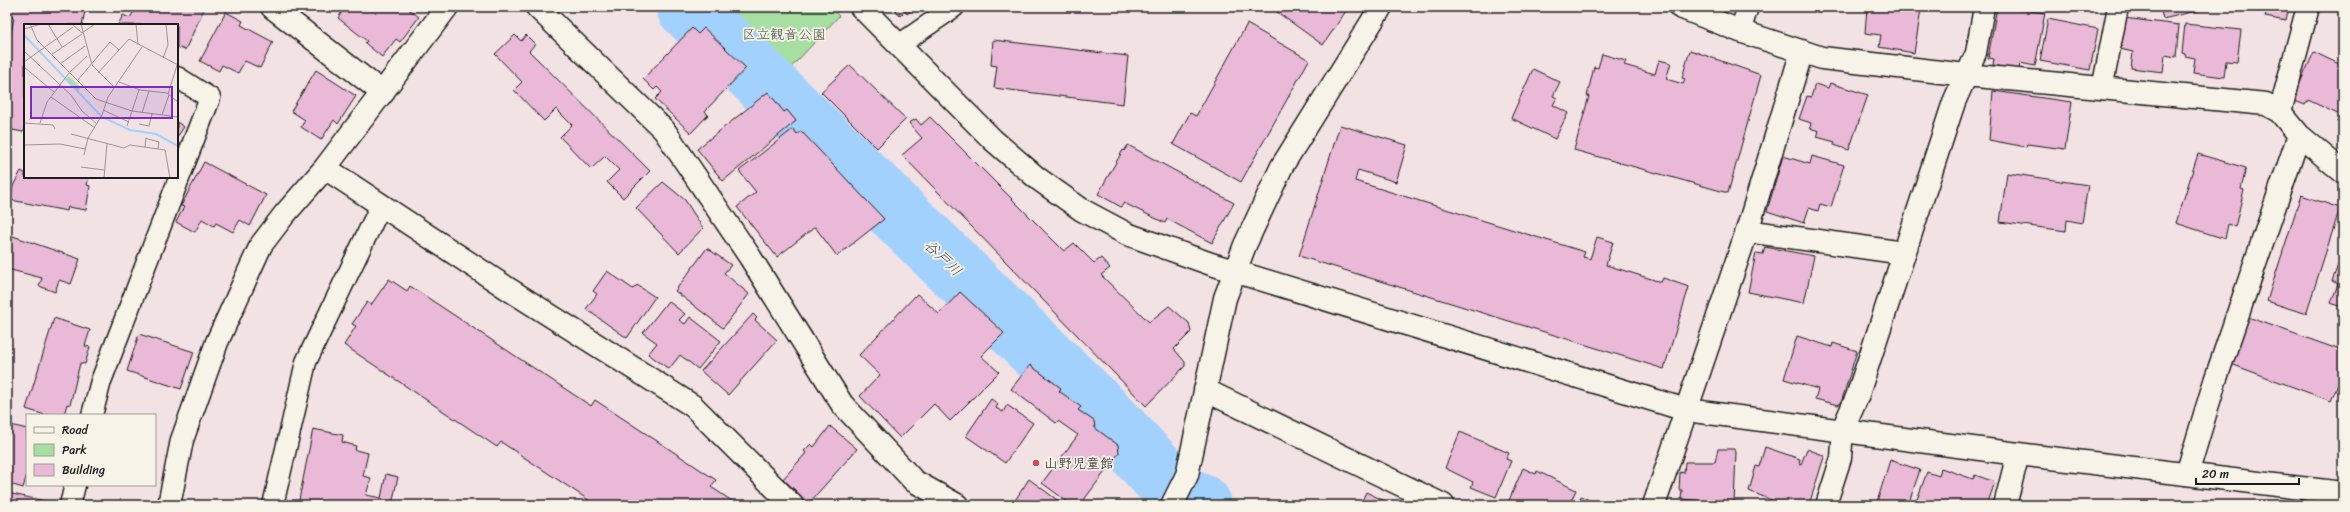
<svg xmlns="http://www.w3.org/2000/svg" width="2350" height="512" viewBox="0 0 2350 512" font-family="Sriracha,'Klee One',sans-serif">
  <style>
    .green { fill: #a7dea1; stroke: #627d5e }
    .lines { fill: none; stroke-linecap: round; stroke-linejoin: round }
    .river { stroke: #a2d1fe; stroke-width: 62 }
    .building { fill: #ebb9d8; stroke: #1c1c1c }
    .lane-casing { stroke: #1c1c1c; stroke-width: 23 }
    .street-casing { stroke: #1c1c1c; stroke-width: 25 }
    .secondary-casing { stroke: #1c1c1c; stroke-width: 25 }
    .lane { stroke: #f7f3e8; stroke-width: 20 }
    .street { stroke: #f7f3e8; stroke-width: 22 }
    .secondary { stroke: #f7f3e8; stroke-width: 22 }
    .poi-dot { fill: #d1495b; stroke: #f7f3e8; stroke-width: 1.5 }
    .labels { text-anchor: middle; stroke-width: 3.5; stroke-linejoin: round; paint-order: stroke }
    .park-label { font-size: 14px; fill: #465644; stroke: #f7f3e8 }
    .poi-label { font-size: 14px; fill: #1c1c1c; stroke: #f7f3e8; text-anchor: start }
    .water-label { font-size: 15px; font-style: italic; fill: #445260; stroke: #f7f3e8 }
    .inset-river { fill: none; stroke: #a2d1fe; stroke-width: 2 }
    .inset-road { fill: none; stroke: #9d9393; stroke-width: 1 }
    .view { fill: #7b2cbf; fill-opacity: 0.15; stroke: #7b2cbf; stroke-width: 2 }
    .inset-edge { fill: none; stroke: #1c1c1c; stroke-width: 2 }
  </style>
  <rect width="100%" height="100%" fill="#f3e2e3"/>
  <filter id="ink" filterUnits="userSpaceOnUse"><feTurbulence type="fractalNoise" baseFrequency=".025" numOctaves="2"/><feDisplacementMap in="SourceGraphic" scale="8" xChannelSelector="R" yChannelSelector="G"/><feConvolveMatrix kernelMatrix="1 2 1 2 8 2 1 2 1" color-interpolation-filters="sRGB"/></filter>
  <g filter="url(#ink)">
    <!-- green -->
    <path class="green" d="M717 7H830L839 16 785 74Z"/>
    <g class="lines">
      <!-- river -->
      <path class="river" d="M687 7 1103 414 1178 494 1201 505"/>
    </g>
    <!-- building -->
    <path class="building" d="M13 7H67L85 11 82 25H25V130L23 132 7 129V36L10 37 14 18 11 17Z
      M136 7H205L185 50 177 47V25H118L123 15 130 18Z
      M345 7H406L419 17 400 42 396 39 382 57 365 43 367 41 338 18Z
      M893 7H915L907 14 905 11 900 16Z
      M1270 7H1347L1348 8 1323 45Z
      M1867 7H1900L1921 10 1914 53 1879 47 1881 35 1865 33Z
      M1997 7 2045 13 2035 66 2020 63 2019 70 1993 65 1994 59 1988 58Z
      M2160 7H2212L2163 19Z
      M2267 7H2289L2286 21 2265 17Z
      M226 12 243 21 241 25 273 42 260 68 245 61 238 73 222 65 219 71 200 61Z
      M2124 18 2179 25 2176 57 2165 55 2163 72 2131 68 2133 52 2120 49Z
      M2048 19 2098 29 2090 70 2040 61Z
      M1247 24 1309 60 1241 182 1173 144 1190 113 1196 116Z
      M2185 24 2241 30 2237 62 2226 61 2224 77 2193 73 2195 58 2185 56V54L2182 53Z
      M692 28 698 34 704 28 746 68 705 111 708 115 691 133 655 99 662 92 657 87 654 90 643 79Z
      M515 35 521 41 526 35 535 44 529 51 650 171 623 198 607 182 619 170 605 156 591 169 560 137 572 125 556 109 544 121 514 90 522 82 495 54Z
      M993 40 1128 56 1123 104 994 88 997 66 991 65Z
      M1690 50 1761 75 1728 193 1574 150 1589 96H1587L1594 67 1598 68 1602 54 1626 61 1624 65 1655 74 1659 60 1671 63 1666 79 1683 84 1685 79 1682 78Z
      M2314 52 2343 66V125L2339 123 2342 116 2308 100 2305 105 2295 101 2298 95 2295 94Z
      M850 65 906 119 877 148 821 92Z
      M1533 69 1560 82 1553 96 1557 98 1553 105 1568 113 1555 139 1511 118Z
      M316 70 356 96 338 124 334 120 321 140 301 127 305 120 291 111Z
      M1830 83 1868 95 1849 150 1834 145 1835 142 1817 137 1819 131 1810 128 1811 123 1799 119 1807 96 1811 97 1815 84 1828 88Z
      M1993 91 2072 102 2065 149 2027 144 2026 147 1989 140Z
      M768 92 784 112 787 110 796 121 723 181 697 149Z
      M930 117 1064 251 1074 243 1094 263 1101 258 1110 268 1101 275 1149 322 1169 306 1189 323 1191 332 1174 349 1185 362V366L1146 406 902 155 922 138 909 123 916 119 921 125Z
      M177 122 184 127 177 137Z
      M1340 125 1407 145 1396 182 1358 170 1355 181 1585 252 1583 257 1590 259 1597 237 1613 242 1606 265 1661 282 1663 278 1689 287 1664 369 1299 256Z
      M793 129 797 134 801 131 884 219 837 256 815 227 777 257 737 207 756 192 739 171Z
      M1128 145 1234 203 1212 243 1167 219 1165 223 1124 203 1121 207 1098 194 1123 150 1124 151Z
      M2198 154 2246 168 2241 189 2244 190 2235 227 2228 224 2225 239 2176 223Z
      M1783 156 1810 164 1812 156 1844 165 1831 207 1820 204 1818 211 1809 208 1804 223 1767 211Z
      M204 162 266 195 250 226 240 220 233 232 216 223 214 226 202 219 195 232 176 222 184 207 181 206Z
      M21 171 25 173V177H89L87 185 90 186 86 210 68 207 67 211 11 200 13 186Z
      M2007 173 2088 185 2082 223 2067 220 2066 231 2000 222Z
      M663 182 685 200 703 228 679 253 636 208Z
      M2301 195 2340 208 2306 314 2267 301Z
      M7 234 80 259 71 284 59 280 55 292 39 286 42 278 7 269Z
      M1765 247 1814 256 1804 303 1748 292 1756 253 1763 254Z
      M707 248 731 265 724 273 749 294 723 328 675 291Z
      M2343 252V308L2331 303 2338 284 2332 281Z
      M607 271 633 289 637 285 655 297 627 338 586 309 597 294 593 291Z
      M389 279 407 291 410 286 591 406 595 400 716 480 711 487 738 505H596L501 442 497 447 344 345 356 326 352 324 367 302 371 305Z
      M960 292 1004 333 981 356 999 372 950 421 934 404 900 438 860 396 880 375 859 355 917 294 939 314Z
      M668 301 685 314 679 320 685 324 690 317 721 341 698 369 680 355 669 369 648 354 657 343 643 333Z
      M753 314 757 318 755 320 777 340 728 395 701 371Z
      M2248 317 2343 351V373L2331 401 2231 364Z
      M54 318 90 330 85 346 90 347 85 364 80 363 70 405 67 404 64 415H45L26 409Z
      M139 334 194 352 181 389 127 371Z
      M1797 336 1832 347 1833 343 1857 351 1841 403 1838 405 1815 399 1818 389 1784 379Z
      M1030 365 1061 388 1059 391 1081 407 1078 410 1094 421 1095 428 1118 445 1119 453 1080 505H1072L1042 483 1078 435 1058 421 1056 423 1011 389Z
      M991 399 998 404 996 408 1003 412 1007 405 1033 423 1005 463 966 436Z
      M7 424 27 429V474L23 488 7 483Z
      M830 426 857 449 809 503 783 479 806 453 804 451 811 444 814 447Z
      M313 429 343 435 342 442 356 446 355 450 368 453 363 476 371 478 366 495 381 498 386 474 398 477 392 504 397 505H298Z
      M1460 432 1509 453 1506 459 1511 461 1496 497 1471 487 1473 482 1445 468Z
      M1765 447 1800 459 1799 463 1801 464 1807 449 1823 455 1824 457 1809 505H1784L1749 491 1756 466 1759 467Z
      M1718 449H1734L1736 452 1734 504 1681 499 1682 490H1679L1680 472 1684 473 1685 462H1715Z
      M1890 460 1920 470 1908 505H1876Z
      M1523 468 1536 474 1537 471 1576 490 1569 505H1507Z
      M1941 468 1973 479 1975 475 1995 482 1987 505 1978 503 1977 505H1915L1927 472 1939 476Z
      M1029 479 1064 505H1012Z
      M1366 492 1393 505H1360Z
      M7 493 50 502 49 505H7Z
      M1581 496 1599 505H1577Z"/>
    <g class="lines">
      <!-- lane casing -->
      <g class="lane-casing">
        <path id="lane" d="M1740 31 1748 7
          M899 45 954 7
          M1966 75 1976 53 1984 7
          M2102 89 2118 7
          M92 415 101 381 210 98 177 77
          M70 505 75 485
          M273 505 306 362 381 205
          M1826 505 1841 458 1843 429"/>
      </g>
      <!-- street casing -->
      <g class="street-casing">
        <path id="street" d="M272 7 383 93
          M537 7 664 130 750 257 842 404 914 481 957 505
          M1680 7 1740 31 1822 58 1966 75 2266 104 2280 112 2299 135 2343 172
          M2280 112 2308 7
          M325 168 510 290 693 406 792 505
          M1747 231 1904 253
          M1205 390 1443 505
          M1843 429 1857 397 1954 102 1966 75
          M2187 474 2215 381 2299 135
          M169 505 182 440 217 342 261 245 284 215 325 168 447 7
          M1172 505 1187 475 1225 298 1245 245 1282 166 1381 7
          M1654 505 1747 231 1802 51
          M2005 505 2018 454"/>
      </g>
      <!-- secondary casing -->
      <g class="secondary-casing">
        <path id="secondary" d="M861 7 993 140 1037 178 1082 210 1127 234 1211 264 1686 410 2018 454 2343 493"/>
      </g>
      <!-- lane -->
      <use href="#lane" class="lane"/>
      <!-- street -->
      <use href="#street" class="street"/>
      <!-- secondary -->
      <use href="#secondary" class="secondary"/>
    </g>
  </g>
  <!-- markers -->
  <circle class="poi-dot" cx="1036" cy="463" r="4"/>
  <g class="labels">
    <!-- park labels -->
    <g class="park-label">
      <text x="784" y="39">区立観音公園</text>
    </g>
    <!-- poi labels -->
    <g class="poi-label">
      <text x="1044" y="468">山野児童館</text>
    </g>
    <!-- water labels -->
    <g class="water-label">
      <text transform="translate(943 258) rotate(44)" y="5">谷戸川</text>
    </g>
  </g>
  <!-- overview -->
  <g transform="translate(24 24)">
    <rect width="154" height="154" fill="#f3e2e3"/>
    <path d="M45 52 57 64 54 67 42 55Z" fill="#a7dea1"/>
    <path class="inset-river" d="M0 11 78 93 106 106 132 110 154 122"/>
    <path class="inset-road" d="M6 0 13 16 72 75 108 87 154 93M24 0 38 23M48 0 58 9 71 0M57 0 68 41 90 63M95 0H112M112 0 114 21M0 5 17 0M0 27 47 71 58 87 73 100M27 31 58 10M139 34 144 21 142 0M0 38 49 3M36 40 61 22M0 43 30 68M74 49 105 15 154 41M53 57 86 18 95 26M95 58 116 66 143 69 154 78M144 70 154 38M27 73 71 104M79 86 105 98M118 89 125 67M138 91 145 71M0 99 29 101 31 105M16 99 23 78 45 49 63 32M115 100 125 102 128 90M103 102 115 66M47 110 100 124 106 121 141 126 146 154M0 121 36 120 61 125M121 123 122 114 124 115 135 118 134 125M60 131 64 114 78 91 84 73 118 23M57 143 80 146M80 154 83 119"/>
    <path class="view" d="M7 63H148V94H7Z"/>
    <rect width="154" height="154" class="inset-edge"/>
  </g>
  <!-- margin -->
  <rect width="2350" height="512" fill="none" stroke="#f7f3e8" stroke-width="24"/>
  <rect x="12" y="12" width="2326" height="488" fill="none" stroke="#1c1c1c" stroke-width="1.5" filter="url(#ink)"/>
  <!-- legend -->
  <rect x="26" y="414" width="130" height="72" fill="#f7f3e8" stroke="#9f9d96"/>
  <rect x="34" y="427" width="20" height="6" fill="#f7f3e8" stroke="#9f9d96"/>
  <text x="62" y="434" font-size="12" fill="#1c1c1c">Road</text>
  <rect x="34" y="444" width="20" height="12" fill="#a7dea1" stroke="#9f9d96"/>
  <text x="62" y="454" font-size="12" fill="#1c1c1c">Park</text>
  <rect x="34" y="464" width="20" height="12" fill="#ebb9d8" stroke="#9f9d96"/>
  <text x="62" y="474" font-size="12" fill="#1c1c1c">Building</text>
  <!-- scale -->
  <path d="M2196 478v6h103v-6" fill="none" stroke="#1c1c1c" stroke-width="2"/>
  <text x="2202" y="478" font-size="12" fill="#1c1c1c" stroke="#f7f3e8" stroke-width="3" paint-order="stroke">20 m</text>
</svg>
